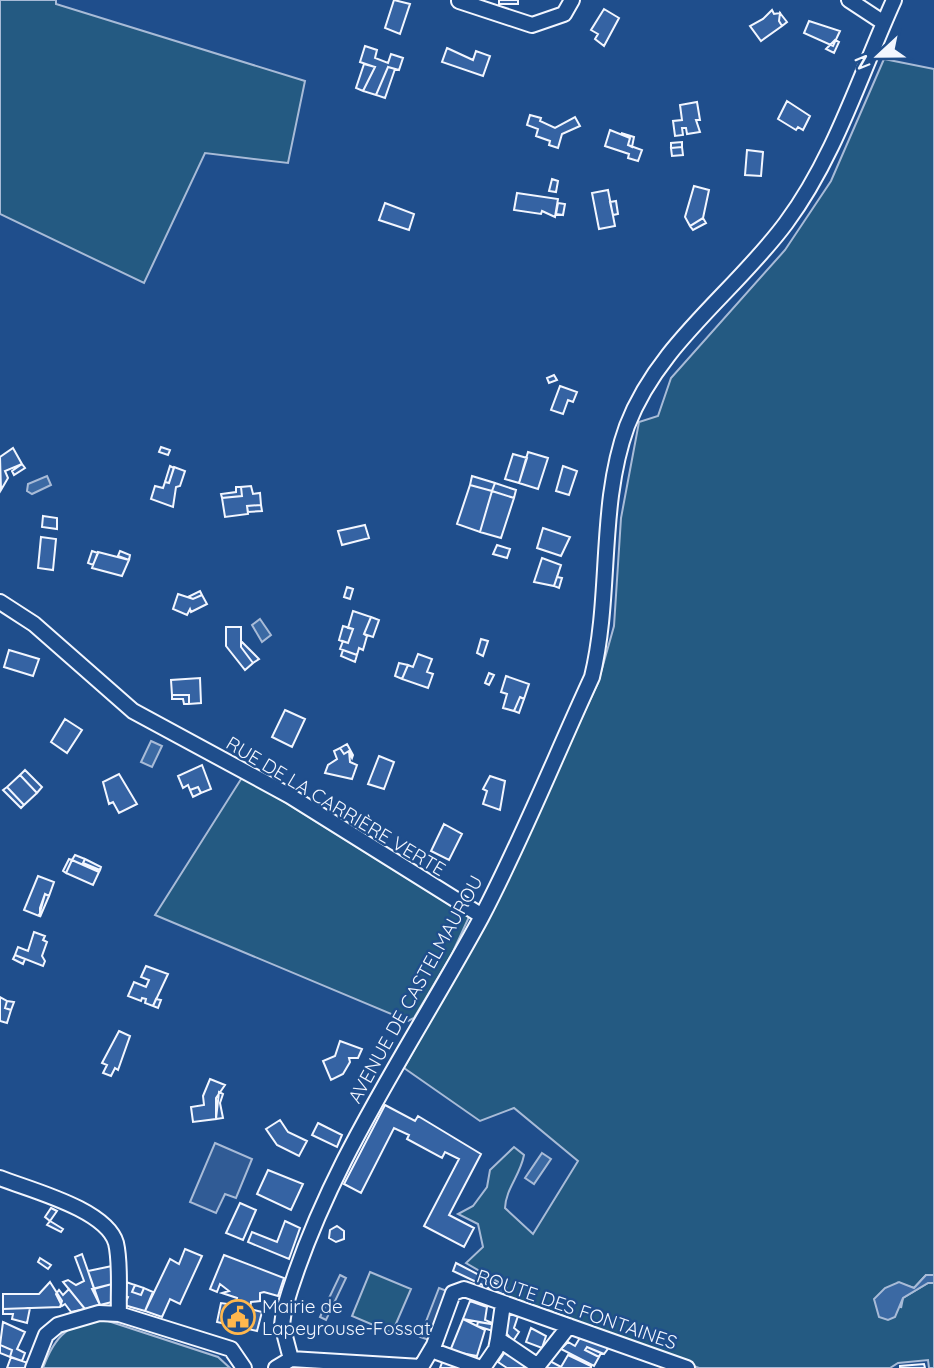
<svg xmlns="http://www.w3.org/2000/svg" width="934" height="1368" viewBox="0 0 934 1368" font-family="Quicksand,sans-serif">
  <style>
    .green { fill: #245a82; stroke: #a8bbd7; stroke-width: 2 }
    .parking { fill: #305b95; stroke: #a8bbd7; stroke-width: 2 }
    .water { fill: #3b69a3; stroke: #a8bbd7; stroke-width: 2 }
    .building { fill: #3563a3; stroke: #f2f6ff; stroke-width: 2 }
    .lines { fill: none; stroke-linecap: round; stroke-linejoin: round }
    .minor-casing { stroke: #f2f6ff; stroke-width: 18 }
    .minor { stroke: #1f4e8c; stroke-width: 14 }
    .labels { text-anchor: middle; stroke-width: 5; stroke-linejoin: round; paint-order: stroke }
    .street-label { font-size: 19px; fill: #f2f6ff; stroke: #1f4e8c }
    .poi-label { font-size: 19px; fill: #f2f6ff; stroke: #1f4e8c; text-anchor: start }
  </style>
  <rect width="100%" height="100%" fill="#1f4e8c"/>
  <!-- green -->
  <path class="green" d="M0 0H56V4L305 81 288 163 205 153 144 283 0 214Z
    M884 59 934 69V1275H926L914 1288 898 1283 901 1308 903 1298 928 1283H934V1368H929L928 1360 898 1363 890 1368H699L545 1309 504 1297 507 1287 466 1263 483 1247 478 1224 458 1214 473 1206 487 1187 490 1170 514 1147 524 1155C520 1176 506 1188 505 1208L533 1234 578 1161 514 1108 480 1121 404 1068 493 908 598 683 614 626 621 518 639 422 658 416 671 378 785 250 831 181Z
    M243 776 469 917 452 954 414 1018 408 1021 155 915Z
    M370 1272 411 1289 392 1333 352 1316Z
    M105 1320 218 1357 230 1368H43C55 1335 69 1322 105 1320Z"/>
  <!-- parking -->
  <path class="parking" d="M215 1143 252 1159 236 1198 225 1194 216 1213 190 1202Z
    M340 1275 346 1278 326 1320 320 1317Z
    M439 1288 447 1291 429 1340 420 1337Z"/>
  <!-- water -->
  <path class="water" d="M47 476 51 485 32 494 27 491 28 484Z
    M260 619 271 635 262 642 252 625Z
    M151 741 162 746 152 767 141 762Z
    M542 1153 551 1159 534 1184 525 1178Z
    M926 1275H934V1283H928L903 1298 895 1317 888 1320 879 1317 874 1299 885 1288 899 1282 914 1288Z"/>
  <!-- building -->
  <path class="building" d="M394 0 410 4 400 34 385 28Z
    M499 0H518V4H499Z
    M604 9 619 18 604 46 595 39 598 34 591 30Z
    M772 10 774 14 780 13 779 21 782 26 761 41 750 26 763 19Z
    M780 13 787 22 782 26 779 21Z
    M809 21 840 31 833 46 804 33Z
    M835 40 839 42 834 53 826 49Z
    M365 46 377 50 375 58 388 63 391 54 403 58 399 70 388 67 376 95 363 91 375 67 360 62Z
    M447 48 473 60 476 51 490 56 483 76 442 62Z
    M364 64 375 67 363 91 356 88Z
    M388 67 395 69 385 98 376 95Z
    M787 101 810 116 803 130 798 127 796 130 778 119Z
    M697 102 700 120H696L700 132 687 134 686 128H682L683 135 675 136 673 121 682 120 680 105Z
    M530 115 541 118 540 121 555 128 575 117 580 126 562 134 558 148 549 145 550 141 536 136 538 129 527 125Z
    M610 130 630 138 628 145 642 150 638 161 628 158 629 154 605 146Z
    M621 133 634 137 632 147 628 145 630 138Z
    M682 142V147L671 148V143Z
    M682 147 683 155 672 156 671 148Z
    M747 150 763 152 761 176 745 175Z
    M552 179 558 181 556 192 549 191Z
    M694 186 709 190 703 218 690 226 685 217Z
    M608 190 615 226 599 229 592 193Z
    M517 193 558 199 555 217 542 211 541 214 514 210Z
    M616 201 618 214 613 215 610 202Z
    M385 203 414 214 409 230 379 220Z
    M558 203 565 204 563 215 556 214Z
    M703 218 706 223 693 230 690 226Z
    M554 375 557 380 549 383 547 378Z
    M560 386 577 392 573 402 568 400 563 414 551 410Z
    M161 447 170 450 168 455 159 452Z
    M13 448 22 464 5 471 8 478 1 490 0 457Z
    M528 452 548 458 538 489 519 483Z
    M513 454 527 458 519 483 505 479Z
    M22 464 25 468 14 475 12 471Z
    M170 466 174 468 169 483 165 482Z
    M563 466 577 471 569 495 556 491Z
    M174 467 185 471 180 486 176 487 173 507 151 499 155 486 163 488 165 482 169 483Z
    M472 476 495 483 492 491 470 485Z
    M495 483 516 490 514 498 492 491Z
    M470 485 492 491 480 532 457 524Z
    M251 486 253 494 260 493 261 505 247 506 248 514 225 517 222 498 242 496 241 487Z
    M236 487H241L242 496 222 498 221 494 236 492Z
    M492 491 514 498 501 538 480 532Z
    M261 505 262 511 248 512 247 506Z
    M43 516 57 518V529L42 527Z
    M365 525 369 538 342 545 338 531Z
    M543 528 570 537 561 556 537 548Z
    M41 537 56 539 53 570 38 568Z
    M497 545 510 549 507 558 493 554Z
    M92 551 98 553 93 565 88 563Z
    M120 551 130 555 129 560 118 556Z
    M98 552 129 560 122 576 92 568Z
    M542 558 561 565 554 586 534 582Z
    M557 577 562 578 559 588 554 586Z
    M347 587 353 589 350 599 344 597Z
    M200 591 202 595 193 599 188 597Z
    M178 594 193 599 202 595 207 604 191 612 190 609 187 615 173 609Z
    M353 611 371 617 364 634 367 636 363 650 359 648 357 655 340 649 343 641 348 643 353 629 348 628Z
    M371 617 379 620 373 637 364 634Z
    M343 626 353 629 348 643 339 640Z
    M226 627H241V647L253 663 245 670 226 646Z
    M481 639 488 641 483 656 477 653Z
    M241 641 259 659 253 663 241 647Z
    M9 650 39 659 33 676 4 667Z
    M343 650 357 655 355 662 341 656Z
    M418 654 432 659 427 672 433 674 428 688 402 679 408 665 413 667Z
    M399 663 408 665 402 679 395 676Z
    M489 673 494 675 489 685 485 683Z
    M506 676 529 684 524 699 520 697 514 711 503 708 507 694 501 692Z
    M200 678 201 703 189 704V695H172L171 680Z
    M172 695H189V704H184L183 699H172Z
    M520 697 524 699 519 713 514 711Z
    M285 710 305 719 292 747 272 737Z
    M65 719 82 730 67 753 51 742Z
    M347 744 353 755 352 758 349 751 344 754 340 748Z
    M340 748 344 754 349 751 350 762 357 765 352 779 325 773 328 765 337 759 334 751Z
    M379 756 394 762 384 789 368 784Z
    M202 765 211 789 201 793 198 787 190 790 188 785 183 788 178 776Z
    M25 770 42 787 37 793 20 775Z
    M119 774 137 804 119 813 113 802 109 804 103 782Z
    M20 775 37 793 24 805 7 787Z
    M490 776 505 781 500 810 483 804 487 791 483 789Z
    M7 787 24 805 21 808 3 790Z
    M198 787 201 793 193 797 190 790Z
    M444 824 462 834 449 860 431 851Z
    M75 855 85 859 83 863 100 870 99 872 72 860Z
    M69 859 72 860 66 873 63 871Z
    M85 859 101 867 100 870 83 863Z
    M72 860 99 872 93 885 66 873Z
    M38 876 54 882 49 896 45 894 39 916 24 910Z
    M45 894 49 896 40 917V908Z
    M34 932 45 936 43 940 47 942 42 956 45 961 43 966 15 955 18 947 28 951Z
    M15 955 25 959 23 964 13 959Z
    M146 966 168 974 153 1006 145 1003 146 999 142 998 141 1001 128 996 134 982 146 987 149 980 141 977Z
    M0 997 7 1001 5 1008 11 1010 7 1023 0 1021Z
    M156 999 161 1000 158 1008 153 1006Z
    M7 1001 14 1002 11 1010 5 1008Z
    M119 1031 130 1036 118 1070 115 1068 111 1076 103 1073 107 1065 102 1063Z
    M340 1041 362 1049 358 1058H349L350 1062 343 1074 331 1080 323 1061 335 1056Z
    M210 1079 225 1085 216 1098V1119L193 1122 191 1107 204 1105 203 1096Z
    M219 1092 223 1094 220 1103 223 1118 216 1119Z
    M385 1105 415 1121 418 1116 481 1154 449 1215 474 1228 464 1247 424 1226 459 1159 445 1152 442 1158 407 1139 409 1135 394 1128 361 1193 344 1184Z
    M280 1120 288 1132 307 1141 299 1156 277 1145 266 1129Z
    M318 1123 342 1135 337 1147 312 1135Z
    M268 1170 303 1184 291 1210 257 1194Z
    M240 1203 256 1210 243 1240 226 1233Z
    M51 1208 57 1211 50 1221 45 1217Z
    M50 1221 63 1229 61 1232 47 1225Z
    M285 1221 300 1228 289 1259 248 1242 252 1232 277 1242Z
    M337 1226 344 1231V1239L336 1242 329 1238 330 1230Z
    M185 1249 202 1256 180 1304 170 1299 162 1317 145 1311 170 1259 179 1264Z
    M82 1254 100 1305 85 1309 63 1282 68 1280 76 1285 84 1281 75 1257Z
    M224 1255 284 1278 278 1296 264 1292 260 1293V1301L251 1302 250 1309 262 1312 257 1331 217 1322 221 1303 235 1305 237 1298 222 1293 229 1291 220 1284 217 1292 210 1289Z
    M40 1258 51 1265 48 1269 38 1262Z
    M456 1263 506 1289 504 1295 453 1271Z
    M112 1266V1284L94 1289 88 1271Z
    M50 1282 62 1301 60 1307 3 1309V1294H39Z
    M126 1282 135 1285 132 1292 141 1295 144 1288 153 1292 145 1311 124 1305 128 1297 125 1296Z
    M112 1284V1302L100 1305 92 1289Z
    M135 1285 144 1288 141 1295 132 1292Z
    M69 1289 85 1309 71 1312 65 1304 62 1306 56 1294 59 1290 63 1295Z
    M470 1301 487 1307 485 1320 497 1325 463 1319Z
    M30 1308 27 1323 12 1319 13 1314H3V1309Z
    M508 1313 518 1316 514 1328 519 1332 513 1341 506 1333Z
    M463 1319 485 1330 477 1356 450 1351Z
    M3 1322 25 1332 17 1349 25 1353 22 1361 10 1357 12 1350 0 1345Z
    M478 1322 497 1325 496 1332 477 1326Z
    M531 1328 546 1336 542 1348 526 1342Z
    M581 1336 610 1346 604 1354 587 1347 585 1350 599 1357 594 1366 561 1349 568 1342 575 1346Z
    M0 1345 12 1350 10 1357 0 1353Z
    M587 1347 601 1353 599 1357 585 1350Z
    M507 1349 531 1368H507L498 1362Z
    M568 1355 591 1366V1368H545L550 1361 561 1367Z
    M11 1357 28 1363 26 1368H7Z
    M443 1360 459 1365 458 1368H440Z
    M924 1364 925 1368H900V1366Z"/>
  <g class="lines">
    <!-- minor casing -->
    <g class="minor-casing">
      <path id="minor" d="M849 0 884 23
        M459 1 532 25 564 14 572 0
        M0 602 34 624 133 711 290 796 482 916
        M0 1178C30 1190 106 1209 116 1243 121 1264 118 1292 119 1314
        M498 1339 503 1304
        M431 1350 481 1368
        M291 1359 282 1325 284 1310C325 1167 411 1047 481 918 522 840 555 757 592 677 612 595 598 506 627 426 658 344 735 292 786 223 835 157 860 75 894 0
        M291 1359 421 1367
        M421 1367 434 1345 453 1293 464 1289 687 1368
        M33 1368 46 1335 58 1325 99 1313 119 1314 231 1349 244 1368
        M276 1368 291 1359
        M483 1368 496 1349 498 1339 538 1366
        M536 1368 569 1326"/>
    </g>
    <!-- minor -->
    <use href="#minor" class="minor"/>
  </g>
  <!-- icons -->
  <defs>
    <g id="civic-ring" transform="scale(1.75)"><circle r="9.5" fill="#1f4e8c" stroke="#ffb74d" stroke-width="1.5"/><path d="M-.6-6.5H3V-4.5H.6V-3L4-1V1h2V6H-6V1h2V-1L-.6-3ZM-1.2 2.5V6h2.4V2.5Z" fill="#ffb74d"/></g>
  </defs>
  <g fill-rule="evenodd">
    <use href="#civic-ring" x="238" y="1317"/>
  </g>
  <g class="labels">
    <!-- street labels -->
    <g class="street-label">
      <text transform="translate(336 806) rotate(31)" y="7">RUE DE LA CARRIÈRE VERTE</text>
      <text transform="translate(415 989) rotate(-61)" y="7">AVENUE DE CASTELMAUROU</text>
      <text transform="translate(577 1309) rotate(19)" y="7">ROUTE DES FONTAINES</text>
    </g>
    <!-- poi labels -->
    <g class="poi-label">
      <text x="262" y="1313">Mairie de<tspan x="262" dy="22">Lapeyrouse-Fossat</tspan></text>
    </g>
  </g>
  <!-- north arrow -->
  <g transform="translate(878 56) rotate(248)" stroke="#1f4e8c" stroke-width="5" paint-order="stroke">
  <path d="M0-5L12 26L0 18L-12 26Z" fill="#f2f6ff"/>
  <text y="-10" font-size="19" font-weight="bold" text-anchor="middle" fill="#f2f6ff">N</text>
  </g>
</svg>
